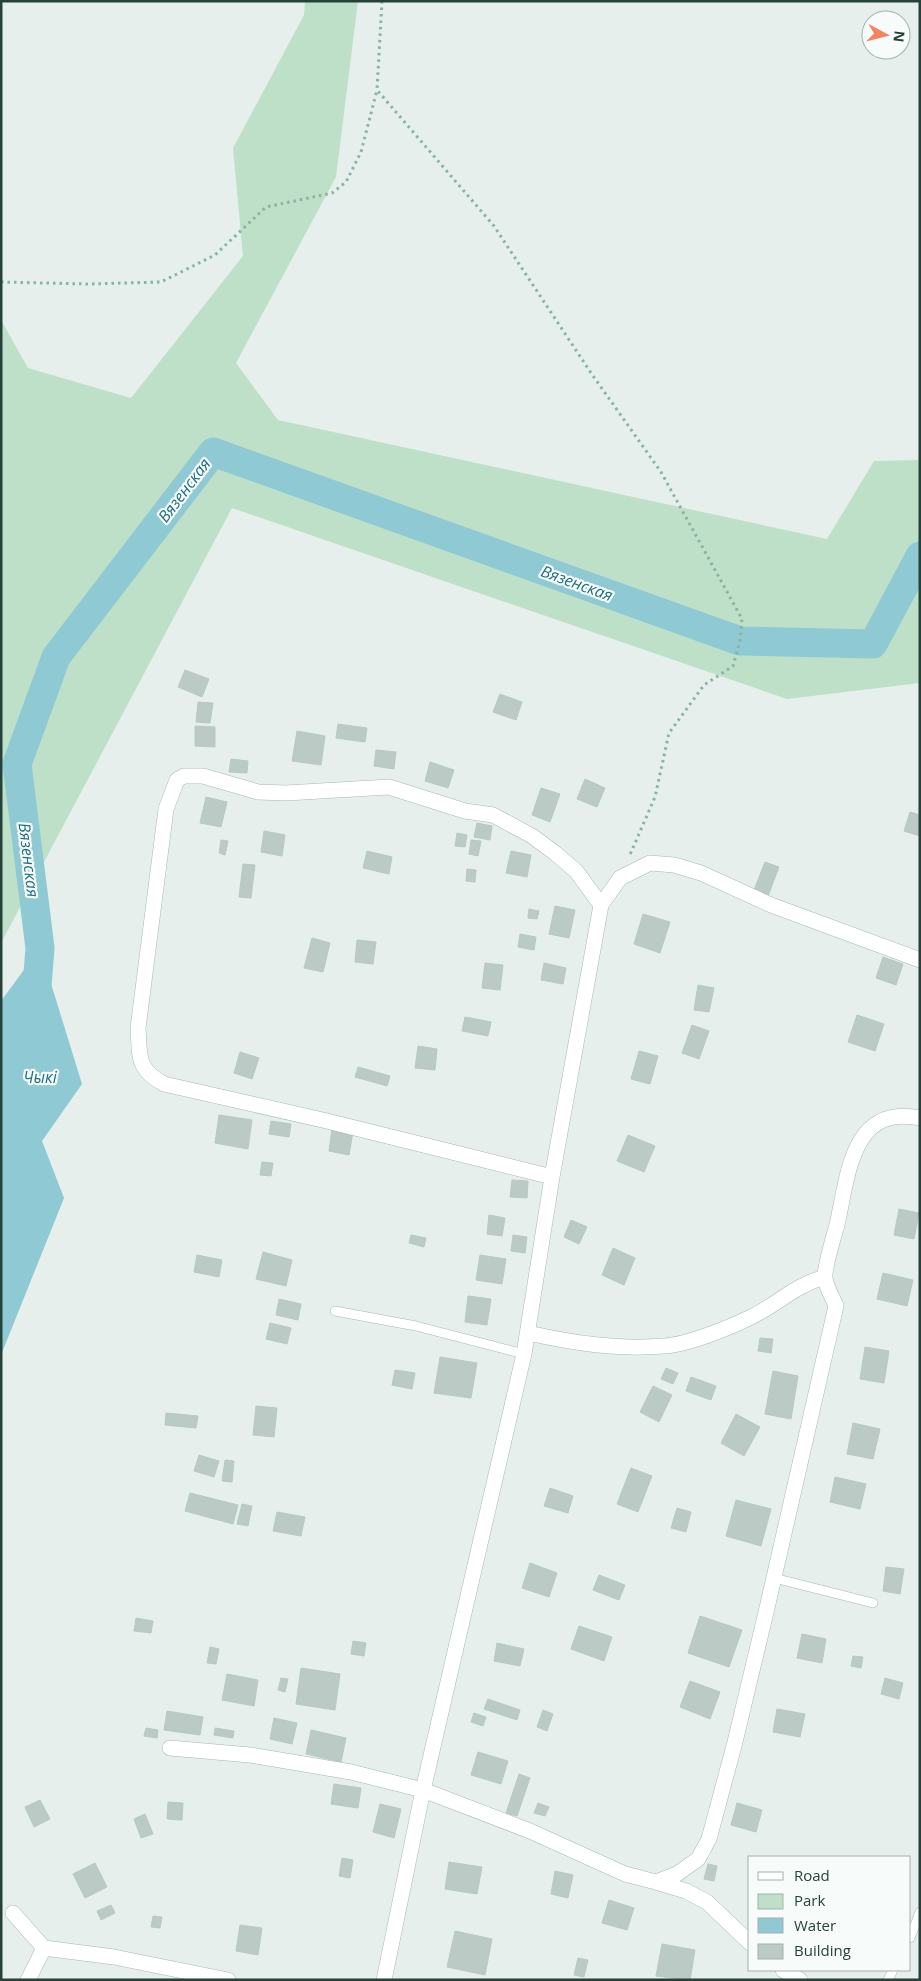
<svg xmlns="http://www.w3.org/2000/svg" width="921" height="1981" viewBox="0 0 921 1981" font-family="'Open Sans',sans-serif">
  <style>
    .green { fill: #bfe0c8 }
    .water { fill: #8ec9d4 }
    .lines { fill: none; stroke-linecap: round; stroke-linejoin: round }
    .river { stroke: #8ec9d4; stroke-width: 29 }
    .building { fill: #bbcac4; stroke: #b8c9c2 }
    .lane-casing { stroke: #a8b8b2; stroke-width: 10 }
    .street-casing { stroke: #a8b8b2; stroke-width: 16 }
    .path { stroke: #86b3a5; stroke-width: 3; stroke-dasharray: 2.5 4; stroke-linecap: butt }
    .lane { stroke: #fff; stroke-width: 9 }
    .street { stroke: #fff; stroke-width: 15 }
    .labels { text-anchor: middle; stroke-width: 4.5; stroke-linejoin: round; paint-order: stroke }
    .water-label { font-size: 16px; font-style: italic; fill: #1c6f80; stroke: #f7fbf9 }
  </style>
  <rect width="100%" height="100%" fill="#e6efeb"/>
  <!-- green -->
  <path class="green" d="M305 1H358L336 177 236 363 278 420 827 539 874 461 920 460V683L787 699 232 508 1 943V320L28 368 131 398 243 256 233 148 304 15Z"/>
  <!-- water -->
  <path class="water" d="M40 948 82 1084 42 1141 64 1198 1 1355V1001Z"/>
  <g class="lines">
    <!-- river -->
    <path class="river" d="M37 986 40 948 17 764 56 657 213 452 740 641 873 644 920 556"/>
  </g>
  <!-- building -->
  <path class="building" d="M185 670 209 679 202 697 178 687Z
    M500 694 522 702 516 720 493 712Z
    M198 702 213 703 210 723 196 722Z
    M338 724 367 728 365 742 336 738Z
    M195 726 215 727V747L195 746Z
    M297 731 325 736 321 765 292 761Z
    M376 750 396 752 394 769 374 766Z
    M231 759 248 761 247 773 229 772Z
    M430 762 454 770 448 788 425 781Z
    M585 779 605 788 597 807 577 799Z
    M541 788 560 794 550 822 532 815Z
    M206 797 227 802 221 827 200 823Z
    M910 812 920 815V836L904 831Z
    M477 823 492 826 490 840 474 837Z
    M264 831 285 835 282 856 261 852Z
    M457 833 467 835 465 847 455 846Z
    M221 840 228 841 225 855 219 853Z
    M471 840 481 841 478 856 469 854Z
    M367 851 392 857 389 874 363 868Z
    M511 851 531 855 527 877 506 873Z
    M765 862 779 867 768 896 754 890Z
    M243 864 255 865 251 898 239 897Z
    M467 869 476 870 475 882 466 881Z
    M555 906 575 910 569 938 549 934Z
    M529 909 539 911 537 919 528 918Z
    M643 914 670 922 660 953 634 944Z
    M520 934 536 937 534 950 518 947Z
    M312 938 330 943 323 972 304 968Z
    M357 940 376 942 373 964 355 962Z
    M883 957 903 964 896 985 876 978Z
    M485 963 503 965 500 990 482 988Z
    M544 963 566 968 563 984 541 980Z
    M698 985 714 988 709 1012 694 1010Z
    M857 1015 884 1024 875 1051 848 1042Z
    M465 1017 491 1022 488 1036 462 1031Z
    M692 1025 709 1031 699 1059 682 1053Z
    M418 1046 437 1049 435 1070 415 1068Z
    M639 1051 658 1056 650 1084 631 1079Z
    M240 1052 259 1058 252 1079 234 1073Z
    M358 1067 390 1076 387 1086 355 1077Z
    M219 1115 252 1120 248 1149 215 1143Z
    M271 1121 291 1124 289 1137 269 1134Z
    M332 1129 353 1132 349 1155 329 1151Z
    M628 1135 655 1146 644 1172 617 1161Z
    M262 1162 273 1163 271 1176 260 1175Z
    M512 1180 528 1181 527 1198 510 1197Z
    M899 1209 919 1213 914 1239 894 1235Z
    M489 1215 505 1218 502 1236 487 1234Z
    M571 1220 587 1227 579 1244 564 1237Z
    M411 1235 426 1238 424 1247 409 1243Z
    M513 1235 527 1237 525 1253 511 1251Z
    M613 1248 635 1258 624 1285 602 1275Z
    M263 1252 292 1260 286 1286 256 1279Z
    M197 1255 222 1260 219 1277 194 1272Z
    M480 1255 506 1259 502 1284 476 1280Z
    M883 1273 913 1280 907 1306 877 1299Z
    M468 1296 491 1299 487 1325 465 1322Z
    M279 1299 301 1304 298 1320 276 1315Z
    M270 1323 291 1328 287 1344 266 1339Z
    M760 1338 773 1339 771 1353 758 1351Z
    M865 1347 889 1351 884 1383 860 1379Z
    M440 1357 477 1363 471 1398 434 1393Z
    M666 1368 678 1373 673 1384 661 1379Z
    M395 1370 415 1373 412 1389 392 1385Z
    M773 1371 798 1376 791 1419 765 1414Z
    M691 1377 716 1386 711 1400 686 1391Z
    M653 1386 672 1395 659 1422 640 1412Z
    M256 1406 277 1408 274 1437 253 1435Z
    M166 1413 198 1416 196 1428 165 1425Z
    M736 1414 760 1427 744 1456 721 1443Z
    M853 1423 880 1429 873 1459 847 1454Z
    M199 1455 219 1461 214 1477 194 1471Z
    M225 1460 234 1461 232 1482 222 1481Z
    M631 1468 652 1476 638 1512 617 1504Z
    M835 1477 866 1484 860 1509 830 1502Z
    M550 1488 573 1496 568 1513 544 1506Z
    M190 1493 238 1505 233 1524 185 1511Z
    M736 1500 771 1509 761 1546 726 1536Z
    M242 1504 252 1506 248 1526 237 1524Z
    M677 1508 691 1512 686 1532 671 1528Z
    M277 1512 305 1517 301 1536 273 1531Z
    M530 1563 557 1573 549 1597 522 1588Z
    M886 1567 904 1569 900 1594 883 1591Z
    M599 1575 625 1585 619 1600 593 1590Z
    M700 1616 742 1630 729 1667 688 1653Z
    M136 1618 153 1621 151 1633 134 1631Z
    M579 1626 612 1637 604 1661 571 1649Z
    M802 1634 826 1639 822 1663 797 1658Z
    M353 1641 366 1643 364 1656 351 1654Z
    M497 1643 524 1649 520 1666 494 1661Z
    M210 1647 219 1649 216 1664 207 1663Z
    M853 1656 863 1657 861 1668 851 1666Z
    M301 1668 340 1674 335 1710 296 1704Z
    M227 1674 258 1680 254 1706 222 1700Z
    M281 1678 288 1679 285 1692 278 1690Z
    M885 1678 903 1683 899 1699 881 1694Z
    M690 1681 720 1692 710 1719 680 1707Z
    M488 1699 520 1710 517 1720 484 1709Z
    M777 1709 805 1714 800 1737 773 1732Z
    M543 1710 553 1714 547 1731 537 1727Z
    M167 1711 203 1717 200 1735 164 1730Z
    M474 1713 486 1717 483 1726 471 1722Z
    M274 1718 297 1723 292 1744 270 1739Z
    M146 1728 158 1730 157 1738 144 1736Z
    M215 1728 234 1731 233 1738 214 1735Z
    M311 1730 346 1738 341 1762 306 1754Z
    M478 1752 508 1761 501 1784 471 1775Z
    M519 1774 530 1778 517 1816 506 1813Z
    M334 1784 361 1788 358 1808 331 1804Z
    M40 1800 50 1819 34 1827 25 1807Z
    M168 1802 183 1803 182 1820 167 1819Z
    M538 1803 549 1807 545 1816 534 1813Z
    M737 1803 762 1810 756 1832 731 1825Z
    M380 1804 401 1809 394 1838 373 1832Z
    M145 1814 153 1834 141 1838 134 1819Z
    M342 1858 353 1860 350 1878 339 1876Z
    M449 1862 482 1867 477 1894 445 1889Z
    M95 1863 107 1887 85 1898 73 1874Z
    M708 1864 717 1866 714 1881 704 1879Z
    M555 1871 573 1875 568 1898 551 1894Z
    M609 1900 634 1908 627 1930 602 1923Z
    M111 1905 115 1913 101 1920 97 1911Z
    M153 1916 162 1917 160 1928 151 1927Z
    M240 1925 262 1928 258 1955 236 1951Z
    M455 1931 492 1939 485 1975 447 1967Z
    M662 1944 695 1950 690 1980 656 1976Z
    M578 1958 588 1960 584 1977 574 1975Z"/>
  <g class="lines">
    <!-- lane casing -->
    <g class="lane-casing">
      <path id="lane" d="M335 1311 416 1326 524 1354
        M774 1578 873 1603
        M910 1938 920 1912
        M888 1980 893 1970"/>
    </g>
    <!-- street casing -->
    <g class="street-casing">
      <path id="street" d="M552 1177 327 1121 164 1084C136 1069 140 1056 138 1028L166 809 177 780 184 776H203L258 792 286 793 389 787 465 811 493 815 532 836 555 853 576 871 601 905
        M528 1333C573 1343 618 1350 664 1346 687 1345 731 1327 751 1317 778 1304 795 1285 825 1277
        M170 1748 250 1755 351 1772 423 1790 530 1831 625 1874 656 1882 677 1874 698 1859 709 1839 735 1742 767 1608 836 1306C833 1298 826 1287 825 1278 824 1268 834 1236 837 1225 848 1176 851 1104 920 1118
        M656 1882 686 1891 707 1902 750 1943
        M13 1913 44 1948 114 1957 228 1980
        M783 1970 800 1980
        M28 1980 44 1948
        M384 1980 423 1790 524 1354 552 1177 601 905 620 878 650 863 674 865 701 873 771 905 920 960"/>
    </g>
    <!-- path -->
    <path class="path" d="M382 1 377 90 494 226 591 373 661 472 742 619 740 641 733 666 704 685 669 733 655 797 629 857
      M1 282 88 284 161 282 215 255 266 207 332 193 346 182 361 152 377 90"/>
    <!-- lane -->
    <use href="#lane" class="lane"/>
    <!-- street -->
    <use href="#street" class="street"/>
  </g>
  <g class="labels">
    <!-- water labels -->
    <g class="water-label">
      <text transform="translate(184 490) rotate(-53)" y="6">Вязенская</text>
      <text transform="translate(577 583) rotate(20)" y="6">Вязенская</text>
      <text transform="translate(29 860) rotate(83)" y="6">Вязенская</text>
      <text x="40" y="1083">Чыкі</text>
    </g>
  </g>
  <!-- border -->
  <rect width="921" height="1981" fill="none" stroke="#24423a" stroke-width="5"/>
  <!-- legend -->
  <rect x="748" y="1856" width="162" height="115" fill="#f7fbf9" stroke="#a3b1ad"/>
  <rect x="758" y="1872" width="25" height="8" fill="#ffffff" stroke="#a3b1ad"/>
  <text x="794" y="1881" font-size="15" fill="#24423a">Road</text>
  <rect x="758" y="1894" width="25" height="15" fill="#bfe0c8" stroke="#a3b1ad"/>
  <text x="794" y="1906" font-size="15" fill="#24423a">Park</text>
  <rect x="758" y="1918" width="25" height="15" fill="#8ec9d4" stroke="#a3b1ad"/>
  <text x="794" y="1931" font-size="15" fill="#24423a">Water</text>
  <rect x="758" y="1944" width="25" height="15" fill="#bbcac4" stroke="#a3b1ad"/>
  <text x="794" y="1956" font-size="15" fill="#24423a">Building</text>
  <!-- north arrow -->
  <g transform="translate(886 35) rotate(97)"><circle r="24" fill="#f7fbf9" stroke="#a3b1ad"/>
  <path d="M0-4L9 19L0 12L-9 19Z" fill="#f4845f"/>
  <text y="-8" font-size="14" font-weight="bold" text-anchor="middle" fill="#24423a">N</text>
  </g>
</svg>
